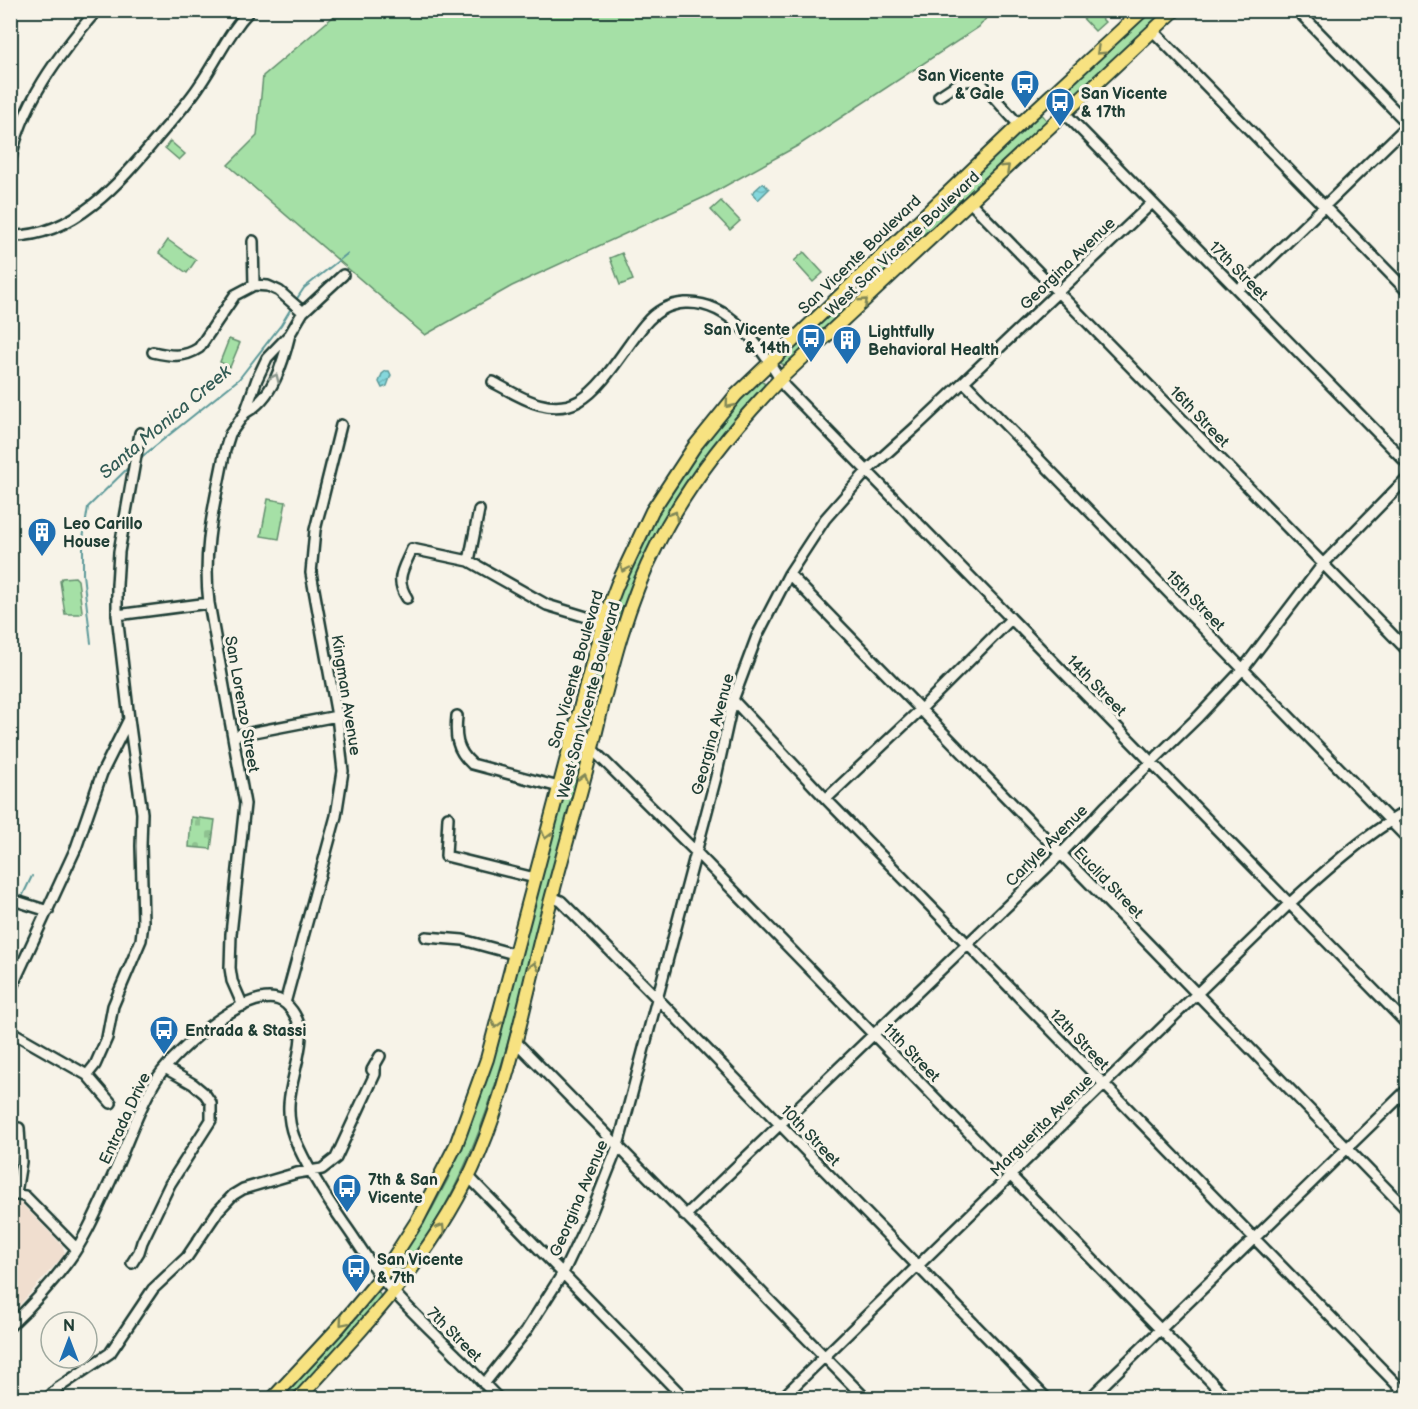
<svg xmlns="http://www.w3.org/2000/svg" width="1418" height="1409" viewBox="0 0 1418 1409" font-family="'Balsamiq Sans',sans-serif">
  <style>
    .built { fill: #f0decf }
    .green { fill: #a5e0a6; stroke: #628e6d; stroke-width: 1.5 }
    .cemetery { fill: url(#cemetery-stones); stroke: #628e6d; stroke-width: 1.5 }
    .water { fill: url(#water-waves); stroke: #5c9999; stroke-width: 1.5 }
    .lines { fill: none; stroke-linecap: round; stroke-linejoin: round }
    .stream { stroke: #5c9999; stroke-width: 2 }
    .minor-casing { stroke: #1f3d34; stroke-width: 14 }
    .major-casing { stroke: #1f3d34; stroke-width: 16 }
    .minor { stroke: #f7f3e8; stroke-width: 9 }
    .major { stroke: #f7e281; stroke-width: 12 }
    .oneway { stroke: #808757 }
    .oneway2 { stroke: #8b988e }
    .labels { text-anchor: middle; stroke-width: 6; stroke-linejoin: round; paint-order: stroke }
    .poi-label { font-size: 16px; font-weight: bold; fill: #1f3d34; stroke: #f7f3e8; text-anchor: start }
    .street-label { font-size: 16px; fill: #1f3d34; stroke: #f7f3e8 }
    .water-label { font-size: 18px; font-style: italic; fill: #335c56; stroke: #f7f3e8 }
  </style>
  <defs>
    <pattern id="cemetery-stones" width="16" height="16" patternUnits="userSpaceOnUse" patternTransform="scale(1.5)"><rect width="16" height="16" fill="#a5e0a6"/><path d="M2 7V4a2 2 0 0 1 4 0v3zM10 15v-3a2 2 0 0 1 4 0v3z" fill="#8ec190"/></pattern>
    <pattern id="water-waves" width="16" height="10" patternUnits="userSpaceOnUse" patternTransform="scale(1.5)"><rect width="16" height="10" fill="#85d7dc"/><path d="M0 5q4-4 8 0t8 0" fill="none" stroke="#72b9bd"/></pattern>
  </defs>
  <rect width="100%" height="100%" fill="#f7f3e8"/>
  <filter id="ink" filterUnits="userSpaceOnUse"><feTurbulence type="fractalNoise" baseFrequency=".0167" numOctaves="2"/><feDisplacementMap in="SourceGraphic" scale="12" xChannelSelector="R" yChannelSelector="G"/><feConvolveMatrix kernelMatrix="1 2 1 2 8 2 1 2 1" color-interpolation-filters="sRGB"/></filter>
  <g filter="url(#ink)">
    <!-- built -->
    <path class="built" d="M11 1201 22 1204 62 1245 65 1253 63 1256 11 1315Z"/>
    <!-- green -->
    <path class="green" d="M340 11V10L992 11 979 27 799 145 709 195 512 286 425 335 228 165 257 136 263 76Z
      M1076 11H1094L1105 22 1095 31Z
      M1148 11H1166L1076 95 1073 97 1066 96V90Z
      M1040 112 1048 122 788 365 782 364 780 361Z
      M170 141 185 154 179 160 165 148Z
      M721 201 740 221 730 230 711 210Z
      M168 240 196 260 187 273 159 253Z
      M804 252 823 273 813 282 794 261Z
      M622 253 633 280 620 285 610 258Z
      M229 339 240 343 230 367 220 362Z
      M760 381 764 383 765 388 666 519 593 718 590 721 584 720 582 717C588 695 592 672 598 650 627 548 684 459 755 382Z
      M268 499 286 502 279 539 261 536Z
      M75 577 78 580 82 611 80 614H65L60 581 62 578Z
      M573 754 582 760C564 829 546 898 528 967 499 1078 474 1177 403 1271L397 1272 395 1265 432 1209 448 1179 474 1114 486 1078Z
      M374 1293H379L382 1299 294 1398H277Z"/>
    <!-- cemetery -->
    <path class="cemetery" d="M191 817 215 820 211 849 189 847Z"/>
    <!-- water -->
    <path class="water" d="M763 183 769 189 758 200 752 193Z
      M386 371H389L391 375 387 386 382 388 379 382 382 374Z"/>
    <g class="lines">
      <!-- stream -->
      <path class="stream" d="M296 300 304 288 347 254
        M139 459 239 379 281 325 293 305
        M91 643 83 574V539L88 507 130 466
        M20 901 32 876
        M10 921 18 906"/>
      <!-- minor casing -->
      <g class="minor-casing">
        <path id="minor" d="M1297 10 1408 124
          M1153 31 1408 292
          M939 96C952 88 966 75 981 83L1019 125
          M1049 97 1408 464
          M10 164C20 105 59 54 97 10
          M970 202 1408 651
          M10 236C74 238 121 181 158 137 173 119 189 102 201 83 218 58 229 32 250 10
          M253 241 254 285
          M1238 290 1408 125
          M153 352C170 356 184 358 199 348L235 295 254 285 268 286 279 291 303 312
          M493 382C519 396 549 417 579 401 604 387 626 346 645 324 655 312 669 304 685 303 733 300 763 352 785 387L1408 1025
          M964 382 1408 839
          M245 413C273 398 283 363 290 334
          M469 561 479 510
          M789 574 1408 1211
          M407 598C394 578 404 568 412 549L469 561 547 605 603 622
          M117 615 209 603
          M733 700 826 799 1408 1396
          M457 716C455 736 456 750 472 764L559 787
          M574 729 592 749 695 851 1227 1398
          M234 736 337 716
          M826 799 920 710 1011 619
          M448 817 446 856 535 878
          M551 897 561 901 657 998 1046 1398
          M10 899 48 911
          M426 937 463 940 514 954
          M10 991 76 848 102 773 129 719 117 615V585L119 552 140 433
          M285 1003 336 816 343 771 337 716 311 573 315 530 341 425
          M243 1006 232 981 230 968 231 934 245 804 209 603C202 548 215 503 225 450L230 434 245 413 257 379 267 358 290 334 303 312 343 275
          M10 1031 87 1075 111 1103
          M515 1041 865 1398
          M372 1070 380 1056
          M87 1075 95 1065 107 1038 113 1006 141 940 143 922 141 846 142 813 129 719
          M469 1177 684 1398
          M16 1193 21 1162 19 1128
          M10 1194 25 1196 76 1248
          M685 1216 1061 854 1105 807 1198 717 1243 669 1323 564 1408 477
          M132 1263 139 1252 142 1242 170 1184 211 1120V1103L205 1094 193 1084 165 1068
          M10 1326C31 1306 52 1283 69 1260 86 1237 98 1208 110 1182 125 1150 139 1106 158 1077 175 1052 255 977 286 1004 295 1012 301 1025 301 1037 299 1072 280 1100 294 1137 307 1168 326 1198 345 1225 358 1243 369 1262 382 1279 405 1306 431 1330 456 1355 471 1369 484 1384 498 1398
          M484 1384 526 1331 563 1273 591 1214 618 1146 716 777 733 700 757 636 789 574 825 519 868 470 918 425 1152 203
          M48 1398 58 1388 110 1353 153 1289 187 1257 218 1211 233 1195 243 1189 297 1173 322 1169 336 1158 375 1074V1067
          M782 1398 1289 904C1326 870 1364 836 1408 810
          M1090 1398 1408 1089"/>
      </g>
      <!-- major casing -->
      <g class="major-casing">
        <path id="major" d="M273 1398 339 1327 381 1277 417 1221 456 1145 487 1059 603 622 617 585 652 511 694 447 736 395 1019 125 1143 10
          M299 1398C368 1323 439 1250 479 1154 508 1085 523 1010 541 938 557 874 576 811 592 748 609 678 624 609 657 545 688 483 732 429 780 379L1175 10"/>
      </g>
      <!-- minor -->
      <use href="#minor" class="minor"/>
      <!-- major -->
      <use href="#major" class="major"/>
    </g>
    <!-- one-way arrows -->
    <defs><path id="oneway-chevron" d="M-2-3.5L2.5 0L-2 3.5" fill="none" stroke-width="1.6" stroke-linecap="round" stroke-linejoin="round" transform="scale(1.5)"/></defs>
    <g class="oneway">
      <use href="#oneway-chevron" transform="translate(1100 51) rotate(137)"/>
      <use href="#oneway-chevron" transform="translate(1006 168) rotate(-43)"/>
      <use href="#oneway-chevron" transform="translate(864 302) rotate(-43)"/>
      <use href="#oneway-chevron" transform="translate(729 404) rotate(130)"/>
      <use href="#oneway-chevron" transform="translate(674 515) rotate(-59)"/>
      <use href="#oneway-chevron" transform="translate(624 568) rotate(115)"/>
      <use href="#oneway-chevron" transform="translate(584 778) rotate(-75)"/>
      <use href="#oneway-chevron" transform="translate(546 835) rotate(105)"/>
      <use href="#oneway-chevron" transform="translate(534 966) rotate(-76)"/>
      <use href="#oneway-chevron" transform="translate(496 1024) rotate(105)"/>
      <use href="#oneway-chevron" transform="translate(441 1228) rotate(-58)"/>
      <use href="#oneway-chevron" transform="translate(343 1322) rotate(131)"/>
    </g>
    <use class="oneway2" href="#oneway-chevron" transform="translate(275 378) rotate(-66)"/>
  </g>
  <!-- icons -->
  <defs>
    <g id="bus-pin" transform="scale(1.5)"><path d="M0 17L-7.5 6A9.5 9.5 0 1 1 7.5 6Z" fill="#1f6fb2" stroke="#f7f3e8"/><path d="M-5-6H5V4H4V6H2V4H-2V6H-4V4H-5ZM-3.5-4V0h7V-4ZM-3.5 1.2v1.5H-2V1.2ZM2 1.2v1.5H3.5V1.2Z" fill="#fff"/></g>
    <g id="building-pin" transform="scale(1.5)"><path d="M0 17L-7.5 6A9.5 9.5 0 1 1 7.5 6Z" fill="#1f6fb2" stroke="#f7f3e8"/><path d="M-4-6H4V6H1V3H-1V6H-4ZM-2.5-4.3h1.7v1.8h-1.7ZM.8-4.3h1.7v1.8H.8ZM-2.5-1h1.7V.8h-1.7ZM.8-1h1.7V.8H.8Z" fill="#fff"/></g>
  </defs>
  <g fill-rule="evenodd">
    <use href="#bus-pin" x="1025" y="84"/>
    <use href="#bus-pin" x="1060" y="102"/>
    <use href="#bus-pin" x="811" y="338"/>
    <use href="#building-pin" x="847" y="340"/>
    <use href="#building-pin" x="42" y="532"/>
    <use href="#bus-pin" x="164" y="1030"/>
    <use href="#bus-pin" x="347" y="1188"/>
    <use href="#bus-pin" x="356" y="1268"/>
  </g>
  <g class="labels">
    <!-- poi labels -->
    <g class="poi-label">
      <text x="1004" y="81" text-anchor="end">San Vicente<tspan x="1004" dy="18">&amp; Gale</tspan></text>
      <text x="1081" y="99">San Vicente<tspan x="1081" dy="18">&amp; 17th</tspan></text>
      <text x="790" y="335" text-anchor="end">San Vicente<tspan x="790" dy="18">&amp; 14th</tspan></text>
      <text x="868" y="337">Lightfully<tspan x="868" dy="18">Behavioral Health</tspan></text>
      <text x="63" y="529">Leo Carillo<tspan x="63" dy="18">House</tspan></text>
      <text x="185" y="1036">Entrada &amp; Stassi</text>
      <text x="368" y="1185">7th &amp; San<tspan x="368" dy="18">Vicente</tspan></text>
      <text x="377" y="1265">San Vicente<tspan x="377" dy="18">&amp; 7th</tspan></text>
    </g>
    <!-- street labels -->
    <g class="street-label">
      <text transform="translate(902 243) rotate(-43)" y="6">West San Vicente Boulevard</text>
      <text transform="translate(859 254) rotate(-44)" y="6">San Vicente Boulevard</text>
      <text transform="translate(1067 263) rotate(-44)" y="6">Georgina Avenue</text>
      <text transform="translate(1239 270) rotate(45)" y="6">17th Street</text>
      <text transform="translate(1200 416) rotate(46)" y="6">16th Street</text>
      <text transform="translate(1196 600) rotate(46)" y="6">15th Street</text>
      <text transform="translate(575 669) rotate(-74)" y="6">San Vicente Boulevard</text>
      <text transform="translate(1097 685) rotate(46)" y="6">14th Street</text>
      <text transform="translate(347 695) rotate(81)" y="6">Kingman Avenue</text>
      <text transform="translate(588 700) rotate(-75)" y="6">West San Vicente Boulevard</text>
      <text transform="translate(243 704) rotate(80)" y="6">San Lorenzo Street</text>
      <text transform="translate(712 734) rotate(-75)" y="6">Georgina Avenue</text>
      <text transform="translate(1046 845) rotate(-45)" y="6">Carlyle Avenue</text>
      <text transform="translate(1109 882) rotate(46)" y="6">Euclid Street</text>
      <text transform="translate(1080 1039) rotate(46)" y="6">12th Street</text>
      <text transform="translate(912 1052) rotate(46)" y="6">11th Street</text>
      <text transform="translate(124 1118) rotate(-65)" y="6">Entrada Drive</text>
      <text transform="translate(1041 1125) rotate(-45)" y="6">Marguerita Avenue</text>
      <text transform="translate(811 1135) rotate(46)" y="6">10th Street</text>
      <text transform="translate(578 1198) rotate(-67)" y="6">Georgina Avenue</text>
      <text transform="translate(455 1334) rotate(45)" y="6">7th Street</text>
    </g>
    <!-- water labels -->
    <g class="water-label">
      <text transform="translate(165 422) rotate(-40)" y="6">Santa Monica Creek</text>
    </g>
  </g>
  <!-- margin -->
  <rect width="1418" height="1409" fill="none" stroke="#f7f3e8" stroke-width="36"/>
  <rect x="18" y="18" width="1382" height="1373" fill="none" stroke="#1f3d34" stroke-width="2" filter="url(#ink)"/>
  <!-- north arrow -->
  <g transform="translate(69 1340)"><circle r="28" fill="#f7f3e8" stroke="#a1aaa0" stroke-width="1.5"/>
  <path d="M0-4.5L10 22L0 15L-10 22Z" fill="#1f6fb2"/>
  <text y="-9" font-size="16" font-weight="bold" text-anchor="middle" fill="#1f3d34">N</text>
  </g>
</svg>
